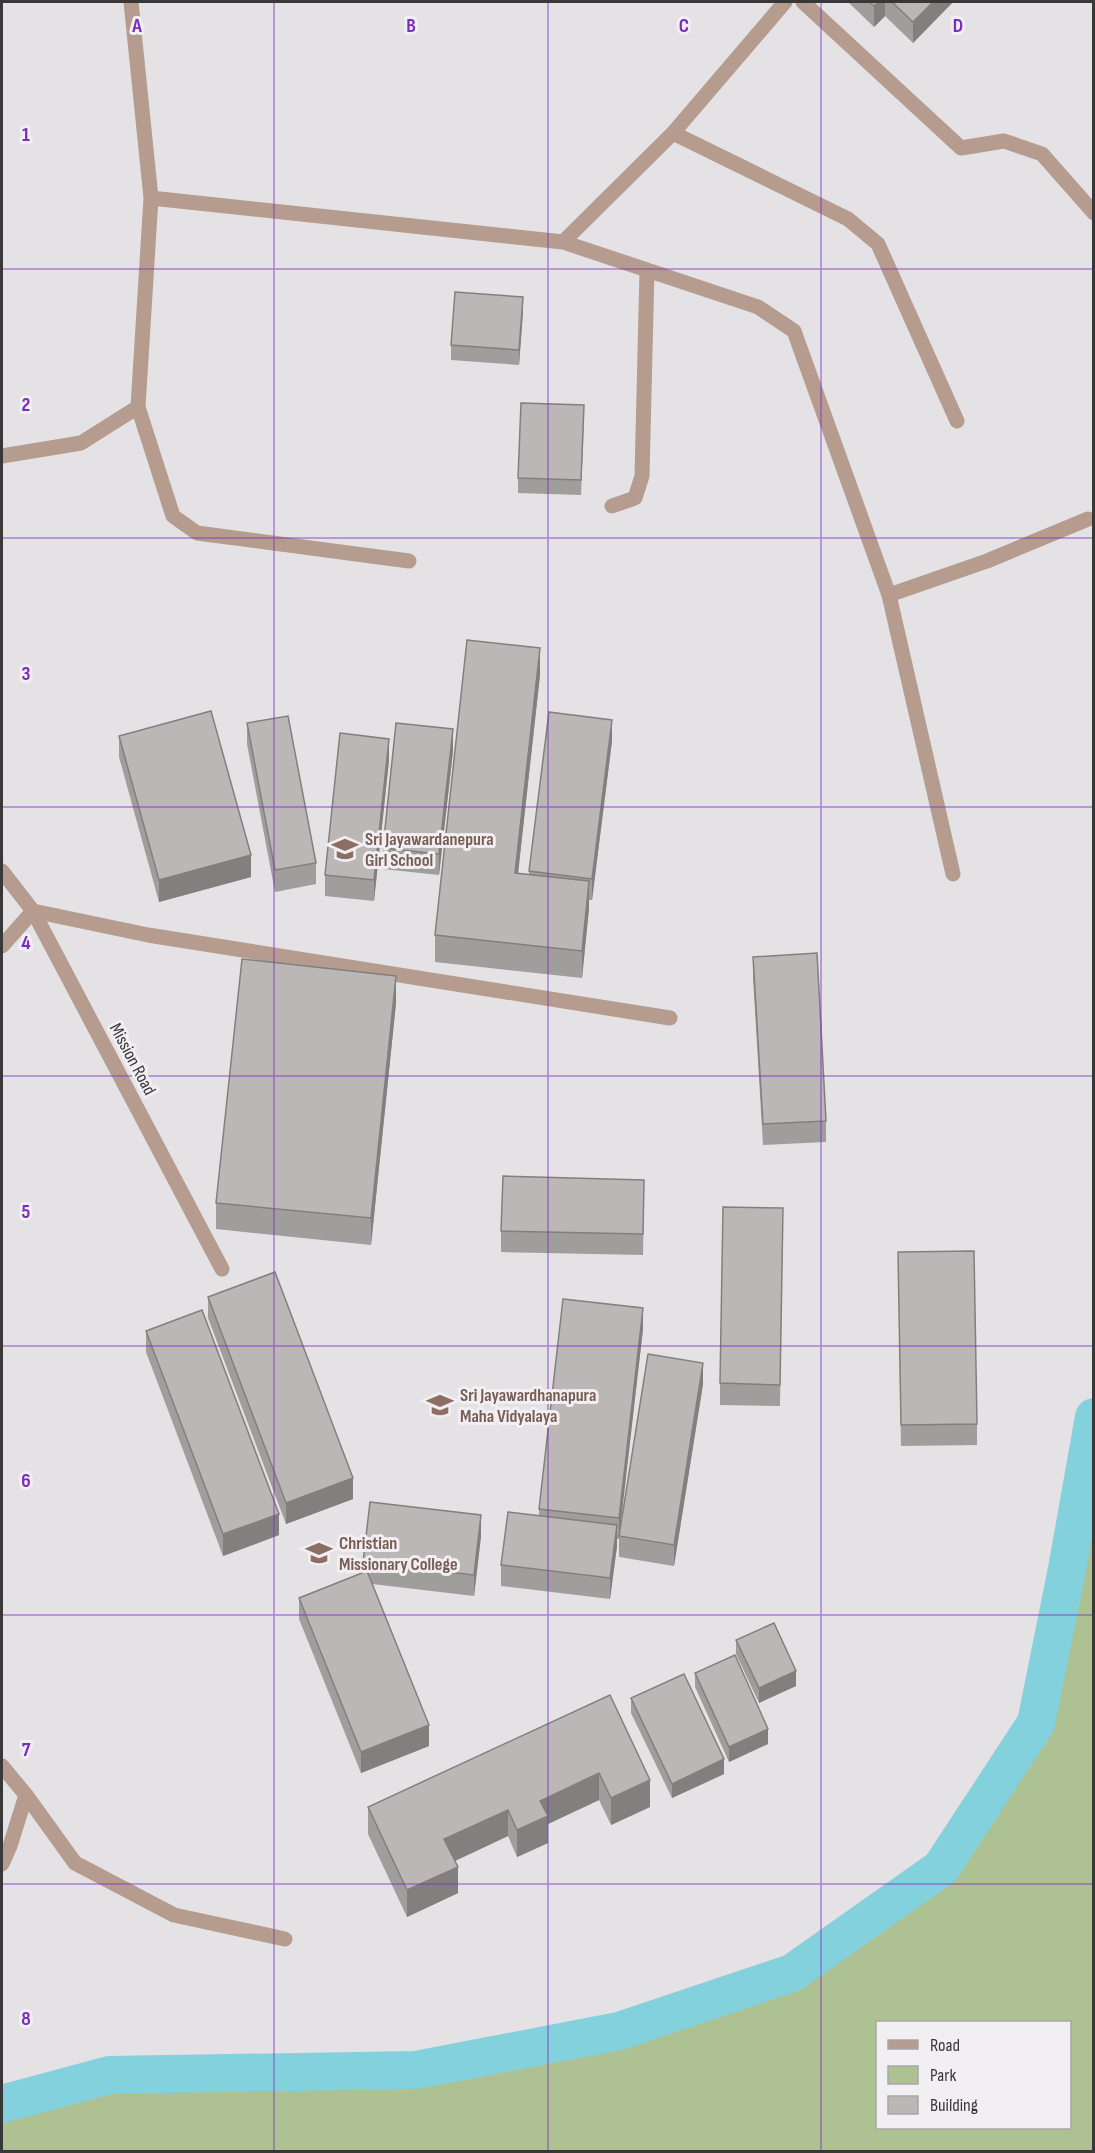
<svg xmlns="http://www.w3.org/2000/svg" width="1095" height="2153" viewBox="0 0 1095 2153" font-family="'Sofia Sans Condensed',sans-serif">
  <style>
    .green { fill: #aec192; fill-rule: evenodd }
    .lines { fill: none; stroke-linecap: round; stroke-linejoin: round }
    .canal { stroke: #83d1dd; stroke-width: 38 }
    .lane { stroke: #b59c8e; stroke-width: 15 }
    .street { stroke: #b59c8e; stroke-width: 15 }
    .wall { fill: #a09d9d }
    .shaded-wall { fill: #82807f }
    .building { fill: #bab7b6; stroke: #82807f; stroke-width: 1.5 }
    .grid { fill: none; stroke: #7b2cbf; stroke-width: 1.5; stroke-opacity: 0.55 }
    .labels { text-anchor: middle; stroke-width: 6; stroke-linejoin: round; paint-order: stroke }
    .education-label { font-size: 18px; font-weight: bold; fill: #785e54; stroke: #f2eff2; text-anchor: start }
    .street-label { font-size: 18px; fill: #383839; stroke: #f2eff2 }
    .grid-label { font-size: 20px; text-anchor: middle; font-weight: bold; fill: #7b2cbf; stroke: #f2eff2; stroke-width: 6; stroke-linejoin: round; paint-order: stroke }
  </style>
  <rect width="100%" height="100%" fill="#e4e2e5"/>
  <!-- green -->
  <path class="green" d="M1093 1417V2151H2V2104L109 2075 416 2070 619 2031 792 1973 941 1868 1036 1723 1067 1569ZM878 2022H1070V2128H878Z"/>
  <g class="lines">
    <!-- canal -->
    <path class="canal" d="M2 2104 109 2075 416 2070 619 2031 792 1973 941 1868 1036 1723 1067 1569 1094 1417"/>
    <!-- lane -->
    <path class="lane" d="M889 595 987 561 1088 519"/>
    <!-- street -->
    <path class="street" d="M131 2 151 198
      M785 2 673 133 563 242 758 307 794 331 889 595 953 874
      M803 2 961 148 1004 141 1042 154 1094 213
      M673 133 848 219 878 244 957 421
      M138 407 173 516 197 533 409 561
      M2 456 81 443 138 407 151 198 563 242
      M612 506 635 498 642 476 647 270
      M2 871 33 911 222 1269
      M2 946 33 911 148 935 670 1018
      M2 1766 26 1795 10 1846 2 1864
      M26 1795 75 1863 174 1915 285 1939"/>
  </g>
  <!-- wall -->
  <path class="wall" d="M848 2H953L913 43 885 16 874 27Z
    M523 312 519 365 451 360V345Z
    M584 420 581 495 518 493V478Z
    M540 675 518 874 529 875V871L612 741 592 900H589V908L582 978 435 962V935Z
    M247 723 316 863V884L275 892 247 744Z
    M119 736 251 877 159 902 119 757Z
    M453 751 439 875 383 869V848Z
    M389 760 374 901 325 896V875Z
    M753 957 826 1121V1142L763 1145 753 978Z
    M396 1003 371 1245 216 1229V1203Z
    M644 1201 643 1255 501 1252V1231Z
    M783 1208 780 1406 720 1405V1383Z
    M898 1252 977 1424V1445L901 1446Z
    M208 1297 353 1499 286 1524 208 1318Z
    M643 1329 619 1532 703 1384 674 1566 619 1557V1537V1539H617V1546L610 1599 501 1586V1565L539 1515V1509Z
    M146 1331 279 1535 223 1556 146 1352Z
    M481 1536 474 1596 372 1584 429 1746 361 1773 299 1619V1598L363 1573V1562Z
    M736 1640 796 1686 759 1703 736 1654Z
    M695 1673 768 1744 729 1762 695 1687Z
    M610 1695 650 1807 611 1825 599 1800 548 1824V1843L517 1857 508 1836 455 1861 458 1893 407 1917 368 1834V1807Z
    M631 1698 724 1774 672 1798 631 1713Z"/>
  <!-- shaded-wall -->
  <path class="shaded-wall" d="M878 2H885V16L874 27V6Z
    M933 2H953L913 43V22Z
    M523 297V312L519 365V350Z
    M540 648V675L515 900V873Z
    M612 720V741L592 900V879Z
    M453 729V751L439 875V854Z
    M389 739V760L374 901V880Z
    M251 855V877L159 902V880Z
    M589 881V908L582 978V951Z
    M396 976V1003L371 1245V1218Z
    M643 1308V1329L619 1539V1518Z
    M703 1363V1384L674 1566V1545Z
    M353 1478V1499L286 1524V1503Z
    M279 1514V1535L223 1556V1534Z
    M481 1515V1536L474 1596V1575Z
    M617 1525V1546L610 1599V1578Z
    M796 1671V1686L759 1703V1688Z
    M429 1725V1746L361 1773V1752Z
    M768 1729V1744L729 1762V1747Z
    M724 1759V1774L672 1798V1784Z
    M599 1773V1800L548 1824V1843L517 1857V1830L540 1801Z
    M650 1780V1807L611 1825V1798Z
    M508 1810V1836L444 1866V1839Z
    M458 1867V1893L407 1917V1890Z"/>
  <!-- building -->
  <path class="building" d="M870 2H878L874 6Z
    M892 2H933L913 22Z
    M455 292 523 297 519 350 451 345Z
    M521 403 584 405 581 480 518 478Z
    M467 640 540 648 515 873 589 881 582 951 435 935Z
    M211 711 251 855 159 880 119 736Z
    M549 712 612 720 592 879 529 871Z
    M288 716 316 863 275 870 247 723Z
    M396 723 453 729 439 854 383 848Z
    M340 733 389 739 374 880 325 875Z
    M817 953 826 1121 763 1124 753 957Z
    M242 959 396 976 371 1218 216 1203Z
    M503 1176 644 1180 643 1234 501 1231Z
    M723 1207 783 1208 780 1385 720 1383Z
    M974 1251 977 1424 901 1425 898 1252Z
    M275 1272 353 1478 286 1503 208 1297Z
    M563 1299 643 1308 619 1518 539 1509Z
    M202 1310 279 1514 223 1534 146 1331Z
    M648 1354 703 1363 674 1545 619 1536Z
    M370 1502 481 1515 474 1575 363 1562Z
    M508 1512 617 1525 610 1578 501 1565Z
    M367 1571 429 1725 361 1752 299 1598Z
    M774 1623 796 1671 759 1688 736 1640Z
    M735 1655 768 1729 729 1747 695 1673Z
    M684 1674 724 1759 672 1784 631 1698Z
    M610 1695 650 1780 611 1798 599 1773 540 1801 548 1816 517 1830 508 1810 444 1839 458 1867 407 1890 368 1807Z"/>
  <!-- grid -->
  <path class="grid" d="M274 2V2152M548 2V2152M821 2V2152M2 269H1094M2 538H1094M2 807H1094M2 1076H1094M2 1346H1094M2 1615H1094M2 1884H1094"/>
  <!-- icons -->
  <defs>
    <g id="school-bare" transform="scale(2.07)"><path d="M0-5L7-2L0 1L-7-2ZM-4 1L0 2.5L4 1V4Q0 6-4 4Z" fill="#8d6e63" stroke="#f2eff2" stroke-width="2.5" paint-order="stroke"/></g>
  </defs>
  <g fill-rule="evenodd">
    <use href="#school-bare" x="345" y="849"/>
    <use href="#school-bare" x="440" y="1405"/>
    <use href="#school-bare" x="319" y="1553"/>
  </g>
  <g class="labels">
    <!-- education labels -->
    <g class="education-label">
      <text x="365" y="845">Sri Jayawardanepura<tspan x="365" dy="21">Girl School</tspan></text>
      <text x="460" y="1401">Sri Jayawardhanapura<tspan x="460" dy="21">Maha Vidyalaya</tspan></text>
      <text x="339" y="1549">Christian<tspan x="339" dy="21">Missionary College</tspan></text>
    </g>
    <!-- street labels -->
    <g class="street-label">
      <text transform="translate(133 1059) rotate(62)" y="6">Mission Road</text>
    </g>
  </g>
  <g class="grid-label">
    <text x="137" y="32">A</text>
    <text x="411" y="32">B</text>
    <text x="684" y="32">C</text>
    <text x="958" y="32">D</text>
    <text x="26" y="141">1</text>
    <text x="26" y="411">2</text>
    <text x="26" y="680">3</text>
    <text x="26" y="949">4</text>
    <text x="26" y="1218">5</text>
    <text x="26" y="1487">6</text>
    <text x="26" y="1756">7</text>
    <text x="26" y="2025">8</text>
  </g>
  <!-- border -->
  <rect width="1095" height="2153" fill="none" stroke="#383839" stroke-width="6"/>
  <!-- legend -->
  <rect x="876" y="2021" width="195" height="108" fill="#f2eff2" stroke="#a8a6a8" stroke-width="1.5"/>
  <rect x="888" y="2040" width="30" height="9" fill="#b59c8e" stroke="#a8a6a8" stroke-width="1.5"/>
  <text x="930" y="2051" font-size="18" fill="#383839">Road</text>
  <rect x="888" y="2066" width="30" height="18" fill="#aec192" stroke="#a8a6a8" stroke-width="1.5"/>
  <text x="930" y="2081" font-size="18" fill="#383839">Park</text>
  <rect x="888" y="2096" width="30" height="18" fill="#bab7b6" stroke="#a8a6a8" stroke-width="1.5"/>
  <text x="930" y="2111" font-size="18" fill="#383839">Building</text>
</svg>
